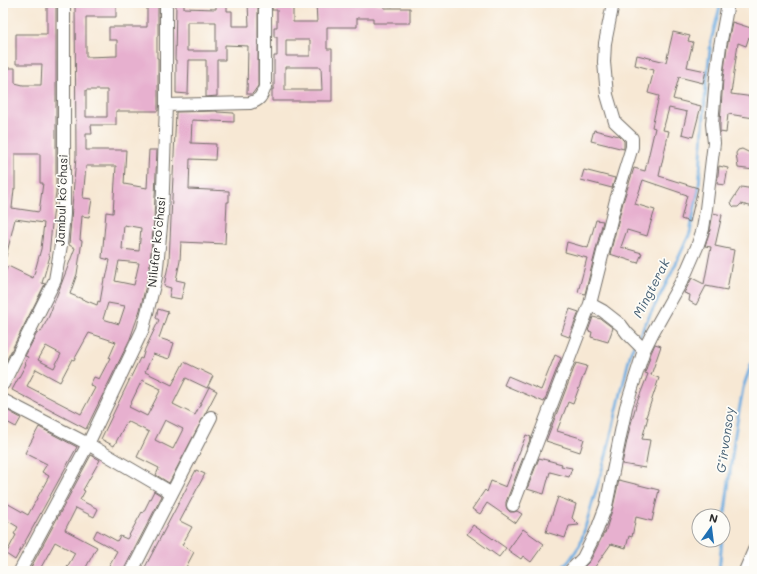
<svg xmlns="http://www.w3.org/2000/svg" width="757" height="574" viewBox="0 0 757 574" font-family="Mali,sans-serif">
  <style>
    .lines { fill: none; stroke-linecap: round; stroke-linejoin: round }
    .stream { stroke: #6dace0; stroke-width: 3 }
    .building { fill: #e7b0cf; fill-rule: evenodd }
    .minor-casing { stroke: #726d66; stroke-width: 14 }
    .minor { stroke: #fff; stroke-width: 12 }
    .labels { text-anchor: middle; stroke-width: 3.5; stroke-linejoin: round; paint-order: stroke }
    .street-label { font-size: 12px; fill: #2b2b2b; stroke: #fdfcf7 }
    .water-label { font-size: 13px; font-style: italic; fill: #455f73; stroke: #fdfcf7 }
  </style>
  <rect width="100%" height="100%" fill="#fdfcf7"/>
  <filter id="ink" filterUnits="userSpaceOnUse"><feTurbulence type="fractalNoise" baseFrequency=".025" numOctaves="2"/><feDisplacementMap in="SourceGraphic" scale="8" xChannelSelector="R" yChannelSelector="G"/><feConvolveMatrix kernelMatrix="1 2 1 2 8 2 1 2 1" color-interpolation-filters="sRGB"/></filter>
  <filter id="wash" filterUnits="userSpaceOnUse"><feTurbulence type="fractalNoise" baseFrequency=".012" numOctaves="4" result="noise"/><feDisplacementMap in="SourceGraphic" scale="16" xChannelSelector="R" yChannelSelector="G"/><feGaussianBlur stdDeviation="0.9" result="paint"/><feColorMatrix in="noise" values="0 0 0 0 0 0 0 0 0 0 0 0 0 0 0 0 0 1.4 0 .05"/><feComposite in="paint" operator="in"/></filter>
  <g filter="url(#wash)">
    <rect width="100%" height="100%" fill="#f7e8d4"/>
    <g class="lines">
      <!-- stream -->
      <path class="stream" d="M637 340 671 274 690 233 699 186 706 85 711 41 721 3
        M723 529 734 440 743 388 754 356
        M559 571 569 561 580 545 606 456 631 351 634 345
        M719 571 722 540"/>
    </g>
    <g id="blocks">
      <!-- building -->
      <path class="building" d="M47 3H56V192L52 224 49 255 50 256 42 283 45 284 3 367V276L8 266 33 278 41 249 44 223 15 219 6 257 3 256V178H5V118H3V68H15V83L23 85H41L42 64H16V34H47ZM15 154H40V183H43L39 212 12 208 14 189H15Z
        M75 3H116V17H86V57L117 56V40H109V27H147V3H158V36H157V58H158V111H116V125H91L92 134H86V150H126L124 184 147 188 149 150H157L154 219 149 273 140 310 130 339 86 429 12 390 26 364 25 363 28 357 25 356 38 331 41 332 49 316 75 248 69 245 76 157ZM86 90H107V117H86ZM86 166H116L113 213 106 212 102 258 110 260 106 279H104L100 302 98 301 97 305 70 294 77 274 82 241 80 240 82 216 89 217 92 199 83 198ZM124 225 141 228 139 251 122 249ZM119 261 139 263 134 285 115 281ZM108 303 125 306 119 324 103 319ZM89 333 116 342 109 358H110L99 379 94 377 90 385 95 388 81 414 27 386 36 369 60 382 72 359 74 360ZM46 346 61 354 54 368 38 360Z
        M176 3H184V8L216 9V3H227V11H232V26H249L248 3H258V86L253 93 252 94H247L248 46 225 45V60H217V96L206 97V60H189L188 94 176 93V60H175ZM187 22H216V51H187Z
        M272 3H293V22H317L316 3H359V4H384V8H410V23H373V18H357V27H327V49H332V101H272V89H274V56H277V37H274V27H277V10H272ZM286 40H310V56H286ZM285 67H321L322 90H285Z
        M732 22 754 29V39L749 37 746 46 738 43 731 94 754 97V118L728 114 726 133 720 132V124L723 78 727 47Z
        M673 32 690 36 688 41 693 42 687 67 706 71 703 83 679 77 673 99 701 106 693 137 682 134 687 112 669 108 663 130 669 131 659 176 698 188 690 222 681 219 687 195 643 180 635 204 655 210 651 222 647 236 627 230 621 247 642 253 638 263 610 254 623 202 634 168 645 171 655 128 652 127 659 96 648 93 654 70 635 65 637 55 666 62Z
        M217 111V112L234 113V122L192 120 191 143 216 144 215 160 190 159 189 189 229 191V202H227L225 244 181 242 180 261 176 280 185 282 181 299 169 297 171 288 164 286 169 261 176 112Z
        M594 130 619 136 624 141V149L591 141Z
        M742 149 748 152 754 153V170L738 168 736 153 738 150Z
        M719 166 728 168 725 185 717 184Z
        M584 170 615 178 612 188 581 180Z
        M741 187 754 189V207L741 204 738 207H734L732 205 731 202Z
        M713 213 722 215 715 246 734 250 727 290 706 286 696 305 689 301 690 295 684 293 692 278 704 284 711 247 705 246 710 230Z
        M596 220 603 221 585 294 578 292 587 258 565 252 567 242 588 248Z
        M158 309 168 312 159 338 174 343 169 359 153 354 145 372 172 385 184 362 213 376 207 388 186 378 173 404 195 415 209 387 217 391 169 483 156 475 159 468 137 457 149 432 127 421 114 446 101 439 140 358 142 359 145 349 159 320 156 318ZM142 380 161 389 147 416 129 407ZM165 420 183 429 173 449 155 440Z
        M570 309 579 312 569 337 561 334Z
        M593 317 601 319 613 328 608 342 591 337 592 332 588 331Z
        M655 344 661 346 651 375 659 378 646 417H648L642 439 650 440 645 468 622 464 629 431 636 405 648 374 645 373 651 353Z
        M555 355 561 358 544 402 504 385 508 376 541 390Z
        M576 363 587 366 573 404 568 402 557 431 584 439 580 452 546 441Z
        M3 408 21 418 16 427 3 420Z
        M39 427 77 447 15 560 6 554 16 535 14 534 18 527 3 518V501L28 515 49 476 42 472 47 464 25 453Z
        M526 435 531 437 506 502V506L507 509 510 512H514L517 511 522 514 516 523 487 503 480 514 472 509 485 490 487 492 491 481 506 487Z
        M91 455 100 460 83 490 85 491 80 500 98 509 94 517 76 508 65 530 97 547 84 571H65L75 553 55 542 39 571H29Z
        M539 458 562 464 561 466 572 468 569 477 550 472 544 494 527 489Z
        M196 470 205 474 180 521 192 527 182 545 194 552 184 571H143Z
        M619 480 659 490 652 521 636 517 632 537 629 536 626 548 611 544 592 571H587L583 568 590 561 604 533H605L613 507Z
        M154 491 162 496 123 571H106L117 551 93 538 97 530 117 541 120 536 127 539 142 512 143 513Z
        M558 497 576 504 572 518 579 525 569 526 565 538 546 532Z
        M473 525 506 548 499 557 467 534Z
        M523 529 544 544 531 562 523 556 521 559 508 550Z"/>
    </g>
  </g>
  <g filter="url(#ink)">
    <use href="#blocks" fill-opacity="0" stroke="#726d66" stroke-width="1"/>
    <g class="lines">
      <!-- minor casing -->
      <g class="minor-casing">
        <path id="minor" d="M166 105 250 103C260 100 261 97 265 87V3
          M590 304 603 311 621 325 627 333 644 350
          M3 384 55 280 61 245 64 214V3
          M3 400 88 444 172 493
          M513 505 590 304 616 200 624 173 632 147V138L615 122 607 95 604 62 605 43 613 3
          M20 571 88 444 143 329 156 277 162 216 166 105V3
          M132 571 211 417
          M570 571 583 558 597 530 606 506 626 407 644 350 653 332 684 277 697 247 703 229 706 209 712 159 714 143 712 124 716 77 720 46 728 3
          M745 571 754 550"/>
      </g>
      <!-- minor -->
      <use href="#minor" class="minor"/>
    </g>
  </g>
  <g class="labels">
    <!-- street labels -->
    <g class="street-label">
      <text transform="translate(62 200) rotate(-88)" y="4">Jambul koʻchasi</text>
      <text transform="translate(157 242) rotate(-84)" y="4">Nilufar koʻchasi</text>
    </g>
    <!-- water labels -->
    <g class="water-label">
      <text transform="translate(651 288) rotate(-63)" y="5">Mingterak</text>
      <text transform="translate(725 440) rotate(-82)" y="5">G‘irvonsoy</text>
    </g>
  </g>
  <!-- margin -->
  <rect width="757" height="574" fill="none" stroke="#fdfcf7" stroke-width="16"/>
  <!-- north arrow -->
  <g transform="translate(711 528) rotate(14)"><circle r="19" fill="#fdfcf7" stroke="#a9a8a5"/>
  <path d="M0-3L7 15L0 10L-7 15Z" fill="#1f6fb2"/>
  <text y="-6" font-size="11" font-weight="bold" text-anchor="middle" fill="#2b2b2b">N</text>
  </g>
</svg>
